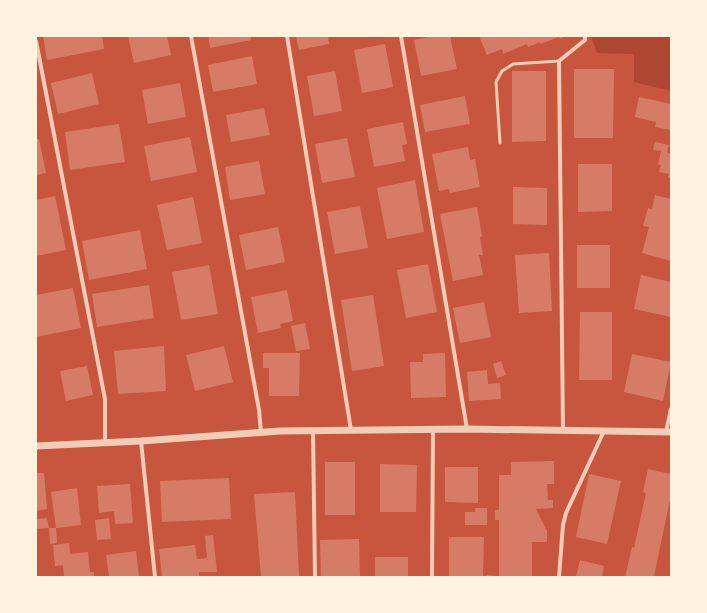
<svg xmlns="http://www.w3.org/2000/svg" width="707" height="613" viewBox="0 0 707 613" font-family="'Space Grotesk',sans-serif">
  <style>
    .green { fill: #ae4732 }
    .building { fill: #d67c66 }
    .lines { fill: none; stroke-linecap: round; stroke-linejoin: round }
    .service { stroke: #f1ccb7; stroke-width: 3 }
    .minor { stroke: #f1ccb7; stroke-width: 4 }
    .tertiary { stroke: #f1ccb7; stroke-width: 7 }
  </style>
  <rect width="100%" height="100%" fill="#c8553d"/>
  <!-- green -->
  <path class="green" d="M591 36H671V91L634 82V54L597 53Z"/>
  <!-- building -->
  <path class="building" d="M43 36H102L104 49 47 60Z
    M128 36H167L171 55 134 63Z
    M208 36H250L251 40 210 48Z
    M296 36H328L329 44 299 50Z
    M434 36H450L457 69 421 76 414 40Z
    M479 36H567L560 39 559 37 540 44V42L528 47 527 44 503 54 502 49 487 55Z
    M385 44 393 87 362 93 354 50Z
    M252 56 257 84 213 92 208 65Z
    M574 69H614L613 138H574Z
    M335 71 342 111 314 116 307 76Z
    M512 71H546V141L512 142Z
    M92 73 99 104 58 114 51 83Z
    M180 83 186 117 148 124 142 90Z
    M465 96 470 124 425 132 420 105Z
    M639 97 671 104V130L655 127 656 122 635 117Z
    M264 108 270 135 231 142 226 115Z
    M403 122 407 144 402 145 405 161 374 167 367 129Z
    M119 124 125 162 70 170 65 132Z
    M190 137 197 172 151 181 144 146Z
    M347 138 355 177 322 183 315 144Z
    M39 139 46 173 36 175V140Z
    M655 142 669 145 667 153 671 154V178H668L669 174 659 172 661 165H658L661 151 653 150Z
    M468 147 470 160 475 159 480 187 450 193 449 189 439 191 432 154Z
    M259 161 265 194 230 200 225 167Z
    M578 164H612V211L578 212Z
    M415 180 424 232 387 239 377 188Z
    M513 187 547 188V225L513 224Z
    M655 195 671 199V261L642 253 649 227 643 226 648 208 652 209Z
    M55 196 66 250 36 256V200Z
    M193 197 202 243 167 250 157 205Z
    M360 206 368 248 335 254 327 212Z
    M477 207 482 236 480 237 483 255H479L483 275 453 281 440 214Z
    M278 227 285 262 246 270 239 235Z
    M140 230 147 269 89 280 82 241Z
    M577 245H610V288H577Z
    M549 253 552 311 519 313 515 255Z
    M428 264 437 312 406 318 397 270Z
    M209 265 218 314 181 320 172 272Z
    M641 275 671 282V317L634 309Z
    M149 285 154 318 97 327 92 294Z
    M73 288 81 328 36 337V295Z
    M287 290 293 321 280 324 281 328 258 333 251 297Z
    M373 295 384 366 352 371 341 300Z
    M484 302 491 337 460 343 453 308Z
    M580 312H612V380H579Z
    M305 323 310 349 296 351 291 326Z
    M164 346 166 391 118 394 114 351Z
    M224 346 233 382 195 391 186 355Z
    M263 353H300L299 396H269V368H263Z
    M445 353 446 397 411 398 410 362H423V354Z
    M632 354 671 362 663 401 624 392Z
    M501 361 506 375 497 378 493 364Z
    M87 366 93 395 66 401 60 371Z
    M487 370 488 384 500 383 501 399 469 401 467 372Z
    M554 461V484H547L548 500H553V508L536 509 547 531V542H532V577H499V520H495V510H499V475H511V462Z
    M325 462H355V515H325Z
    M380 464 417 465 416 512H380Z
    M445 467H478V503L445 502Z
    M648 469 671 474V495L654 576 657 577H625L632 547 634 548 646 493 643 492Z
    M36 473H44L47 509 36 511Z
    M589 474 621 481 607 544 576 537Z
    M229 478 231 519 162 522 160 481Z
    M130 484 133 523 115 524 114 511 99 513 97 486Z
    M77 488 81 525 56 528 51 492Z
    M295 492 299 577H261L254 494Z
    M475 508H487V525H465V512H475Z
    M47 518 49 528H56L57 543 50 544 49 528 36 529V519Z
    M109 518 111 539 97 540 95 520Z
    M213 535 217 572H199V577H162L159 549 195 545 197 559 207 558 205 536Z
    M449 537H484L483 577H449Z
    M359 539 360 577H321L320 540Z
    M69 543 70 554 88 552 90 572H94V577H64L63 565 55 566 53 545Z
    M136 551 139 577H109L106 555Z
    M375 557H408V577H375Z
    M580 560 604 566 602 577H576Z
    M487 575 498 576V577H487Z"/>
  <g class="lines">
    <!-- service -->
    <path class="service" d="M500 143 496 82 502 71 513 64 559 61"/>
    <!-- minor -->
    <path class="minor" d="M191 36 259 410 261 432
      M287 36 351 430
      M401 36 467 429
      M36 41 105 399V442
      M313 430 315 577
      M563 430 559 61 585 40V36
      M666 432 671 409
      M141 441 155 577
      M432 577 433 430
      M559 577 563 525 566 513 604 431"/>
    <!-- tertiary -->
    <path class="tertiary" d="M36 446 141 441 280 431 467 429 671 432"/>
  </g>
  <!-- border -->
  <rect width="707" height="613" fill="none" stroke="#fff3e0" stroke-width="74"/>
</svg>
